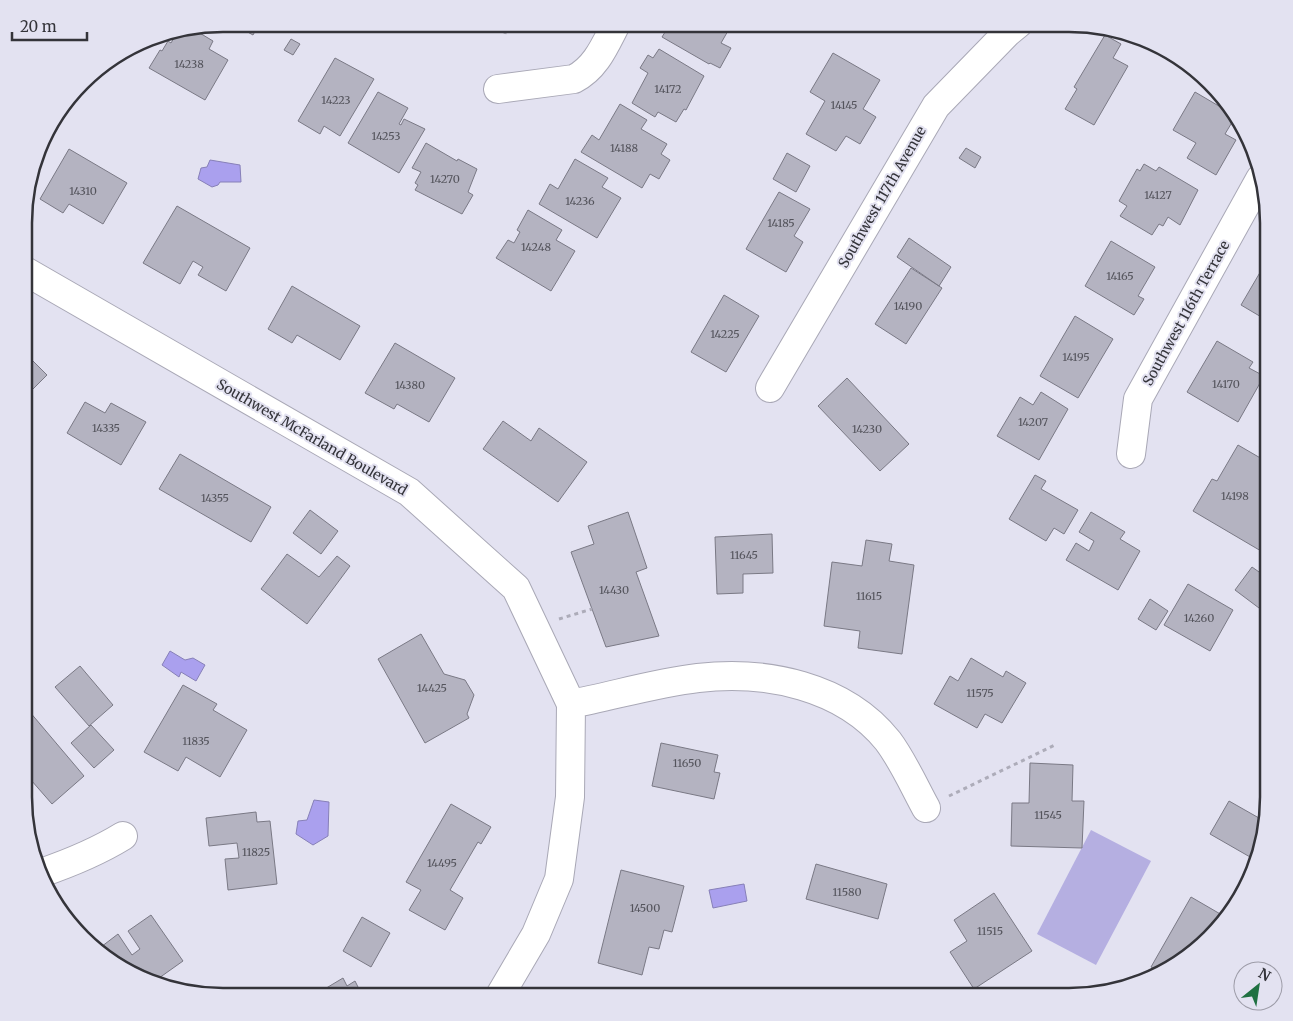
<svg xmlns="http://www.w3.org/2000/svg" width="1293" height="1021" viewBox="0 0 1293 1021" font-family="Merriweather,serif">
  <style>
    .green { fill: #b5afe1 }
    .water { fill: #aaa0ee; stroke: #8780b8 }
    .building { fill: #b4b3c1; stroke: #7a7985 }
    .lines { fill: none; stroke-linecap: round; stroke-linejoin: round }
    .minor-casing { stroke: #a9a8b6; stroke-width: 30 }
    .path { stroke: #adacb9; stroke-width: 3; stroke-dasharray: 4 4; stroke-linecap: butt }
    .minor { stroke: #fff; stroke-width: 28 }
    .labels { text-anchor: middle; stroke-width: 4; stroke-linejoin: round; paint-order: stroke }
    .number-label { font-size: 11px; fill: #54545c }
    .street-label { font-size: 14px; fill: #34343a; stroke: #e3e2f1 }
    .rim { fill: none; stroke: #34343a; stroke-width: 2.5 }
  </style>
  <rect width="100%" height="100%" fill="#e3e2f1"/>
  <!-- green -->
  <path class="green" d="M1091 830 1151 861 1096 965 1037 934Z"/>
  <!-- water -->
  <path class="water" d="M210 160 240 165 241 182H220L218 185 212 187 198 179 201 168 207 167Z
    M170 651 185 660 193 658 205 665 196 681 181 672 179 677 162 665Z
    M314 800 329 802 328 836 313 845 296 834 298 821 307 820Z
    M744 884 747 901 713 908 709 890Z"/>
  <!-- building -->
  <path class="building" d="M224 24 221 29 214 25Z
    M233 24H272L268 32 258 26 253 35Z
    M670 24H732L721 43 731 48 720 68 710 63 709 64 662 37Z
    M193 29 213 41 209 49 228 60 205 100 149 68 160 50 162 51 168 41 171 43 178 31Z
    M1105 35 1121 44 1113 58 1128 66 1094 125 1065 109 1077 89 1074 87Z
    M291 39 300 44 293 55 284 50Z
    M659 49 704 76 686 110 684 109 676 122 658 112 655 117 632 103 648 73 640 68 648 55 653 58Z
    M833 53 880 80 863 109 876 117 860 144 846 136 836 151 806 134 825 101 810 92Z
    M335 58 374 79 340 136 324 126 320 134 298 121Z
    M378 92 408 108 399 124 401 125 404 119 425 129 399 173 348 143Z
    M1195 92 1229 112 1234 119 1225 134 1236 140 1216 175 1187 158 1196 143 1173 130Z
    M620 104 647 120 641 129 667 144 661 154 670 160 659 179 650 174 642 188 581 152 592 135 599 140Z
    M426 143 457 161 458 159 477 169 468 192 473 195 462 214 415 190 418 185 415 183 421 172 412 168Z
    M966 148 981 157 975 168 959 158Z
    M69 149 127 183 103 224 69 204 63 213 40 199Z
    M787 153 810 166 796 192 773 179Z
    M575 159 608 178 602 187 621 198 597 238 539 204 550 184 558 189Z
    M1144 164 1156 171 1159 167 1198 190 1180 225 1168 217 1163 226 1159 224 1152 235 1120 216 1127 206 1119 201 1137 169 1140 171Z
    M779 192 810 209 794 236 803 242 786 272 746 249Z
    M177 206 250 248 226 291 198 275 203 267 193 261 180 284 143 263Z
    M528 210 562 230 556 240 575 251 551 291 496 258 508 240 514 243 520 232 517 230Z
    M909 238 951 267 939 286 897 257Z
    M1111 241 1155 267 1138 296 1144 299 1134 315 1085 286Z
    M1269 257V320L1268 321 1241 305Z
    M911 268 942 288 906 344 875 324Z
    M292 286 360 326 340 360 297 335 292 343 268 329Z
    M724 295 759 316 726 372 691 352Z
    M1075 316 1113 339 1078 398 1040 376Z
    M1217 341 1253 362 1249 368 1264 376 1238 422 1187 392Z
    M395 343 455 378 429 422 397 404 394 409 365 393Z
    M25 353 47 375 25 397Z
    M847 378 909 444 880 471 818 406Z
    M1041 392 1068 409 1039 460 997 436 1020 397 1033 405Z
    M85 402 105 413 111 403 146 422 121 465 67 433Z
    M503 421 531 441 539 428 587 462 558 502 483 449Z
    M1238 445 1269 463V537L1261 551 1193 511 1212 479 1217 481Z
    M180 454 271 507 251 542 159 489Z
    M1035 475 1046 481 1041 489 1078 510 1064 534 1054 528 1046 541 1009 519Z
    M310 510 338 531 321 554 293 533Z
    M628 512 647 568 636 572 659 636 606 647 571 552 594 544 588 526Z
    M1091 512 1125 532 1120 539 1140 551 1118 590 1066 560 1076 543 1089 551 1094 541 1079 532Z
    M772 534 773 573 743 574V593L717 594 715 537Z
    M866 540 892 544 889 561 914 565 902 654 858 648 860 631 824 626 832 562 862 566Z
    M287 554 319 577 337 556 350 566 307 624 261 589Z
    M1252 567 1269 579V604L1263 611 1235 590Z
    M1188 584 1233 610 1210 651 1164 625Z
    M1150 599 1168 611 1156 630 1138 619Z
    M421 634 444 674 465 680 474 695 467 714 469 718 425 743 378 659Z
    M971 658 1003 677 1006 671 1026 683 1002 723 985 714 977 728 934 704 950 676 958 681Z
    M80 666 113 705 89 726 55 687Z
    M183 685 217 704 213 710 247 730 220 777 186 757 178 771 144 752Z
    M29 711 84 776 52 804 24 772V715Z
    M91 725 114 750 94 768 71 743Z
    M661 743 718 755 714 772 720 773 714 799 652 786Z
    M1030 763 1073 765 1072 801H1084L1082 848 1011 846 1012 803H1029Z
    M1229 801 1266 822 1257 861 1210 834Z
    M451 804 491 827 481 844 478 842 450 890 463 898 445 930 409 910 421 890 406 882Z
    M256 812 257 822 270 821 277 884 228 890 225 859 239 858 237 843 209 846 206 818Z
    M816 864 887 884 878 919 806 899Z
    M621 870 684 886 672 932 664 930 659 949 649 947 642 975 598 963Z
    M994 893 1032 951 974 989 950 952 967 941 954 920Z
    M1191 897 1222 915 1209 936 1160 972 1151 967Z
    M151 915 183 961 152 983 97 950 118 934 132 955 140 949 128 931Z
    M362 917 390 933 371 967 343 951Z
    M343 978 347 986 355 981 363 997H327L323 990Z"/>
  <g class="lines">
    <!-- minor casing -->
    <g class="minor-casing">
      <path id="minor" d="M498 89 574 79C596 68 605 45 616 24
        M25 271 409 492 516 588 571 704 570 797 559 879 536 934 499 997
        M770 388 936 106 1007 33 1018 24
        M1131 454 1138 399 1260 179
        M571 704C613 696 655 683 698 678 766 670 844 686 888 741 903 761 914 786 926 808
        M41 873C70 863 97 852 123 836"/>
    </g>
    <!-- path -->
    <path class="path" d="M505 34 506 24
      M559 619 592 609
      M949 796 1057 744"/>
    <!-- minor -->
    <use href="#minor" class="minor"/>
  </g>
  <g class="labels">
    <!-- number labels -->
    <g class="number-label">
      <text x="189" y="68">14238</text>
      <text x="668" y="93">14172</text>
      <text x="336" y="104">14223</text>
      <text x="844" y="109">14145</text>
      <text x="386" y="140">14253</text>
      <text x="624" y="152">14188</text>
      <text x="445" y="183">14270</text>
      <text x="83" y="195">14310</text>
      <text x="1158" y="199">14127</text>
      <text x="580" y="205">14236</text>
      <text x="781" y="227">14185</text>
      <text x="536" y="251">14248</text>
      <text x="1120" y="280">14165</text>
      <text x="908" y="310">14190</text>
      <text x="725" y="338">14225</text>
      <text x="1076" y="361">14195</text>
      <text x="1226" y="388">14170</text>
      <text x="410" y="389">14380</text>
      <text x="1033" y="426">14207</text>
      <text x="106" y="432">14335</text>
      <text x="867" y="433">14230</text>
      <text x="1235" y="500">14198</text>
      <text x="215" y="502">14355</text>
      <text x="744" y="559">11645</text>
      <text x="614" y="594">14430</text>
      <text x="869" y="600">11615</text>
      <text x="1199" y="622">14260</text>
      <text x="432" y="692">14425</text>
      <text x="980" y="697">11575</text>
      <text x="196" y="745">11835</text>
      <text x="687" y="767">11650</text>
      <text x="1048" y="819">11545</text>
      <text x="256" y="856">11825</text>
      <text x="442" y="867">14495</text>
      <text x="847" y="896">11580</text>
      <text x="645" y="912">14500</text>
      <text x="990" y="935">11515</text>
    </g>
    <!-- street labels -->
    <g class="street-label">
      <text transform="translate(882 197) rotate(-60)" y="5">Southwest 117th Avenue</text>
      <text transform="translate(1186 313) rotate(-61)" y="5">Southwest 116th Terrace</text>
      <text transform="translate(312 437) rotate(30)" y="5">Southwest McFarland Boulevard</text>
    </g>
  </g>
  <!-- crop -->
  <path d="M0 0H1293V1021H0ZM223 32H1069A191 191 0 0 1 1260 223V797A191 191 0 0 1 1069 988H223A191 191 0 0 1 32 797V223A191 191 0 0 1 223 32Z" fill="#e3e2f1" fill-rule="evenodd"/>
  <path class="rim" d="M223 32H1069A191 191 0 0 1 1260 223V797A191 191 0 0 1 1069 988H223A191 191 0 0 1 32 797V223A191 191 0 0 1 223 32Z"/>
  <!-- north arrow -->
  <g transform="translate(1258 986) rotate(30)"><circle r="24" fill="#e3e2f1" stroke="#9d9ca8"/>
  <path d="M0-4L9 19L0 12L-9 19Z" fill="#207142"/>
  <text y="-8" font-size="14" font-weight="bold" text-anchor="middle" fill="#34343a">N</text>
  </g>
  <!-- scale -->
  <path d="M12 32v8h75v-8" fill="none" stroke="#34343a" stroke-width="2.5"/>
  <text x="20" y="32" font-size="15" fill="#34343a" stroke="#e3e2f1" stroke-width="4" paint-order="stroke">20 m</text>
</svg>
